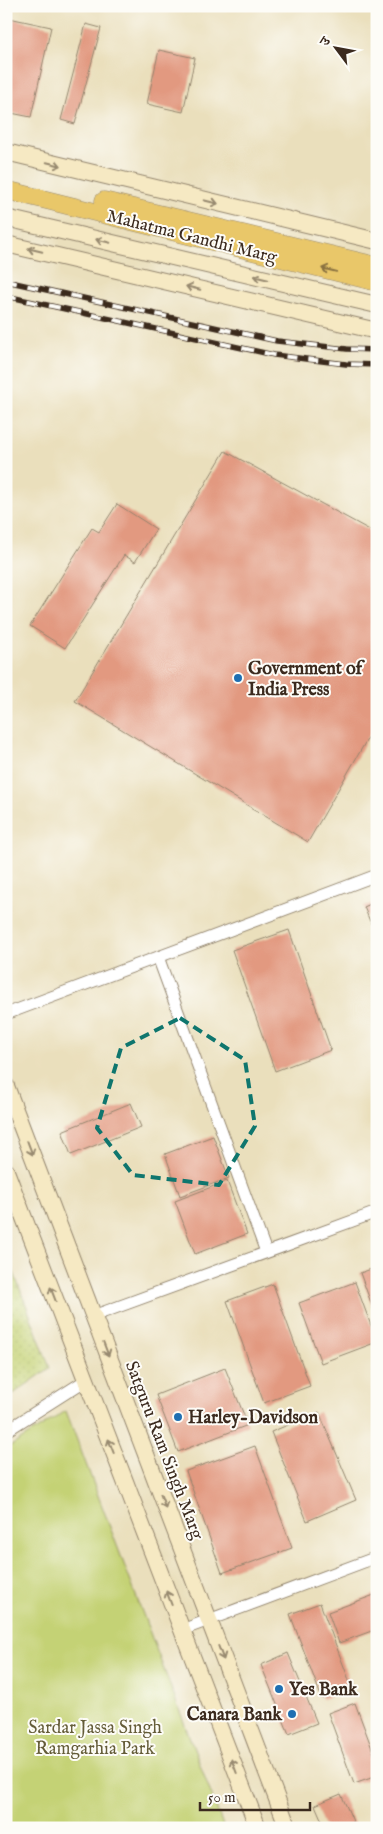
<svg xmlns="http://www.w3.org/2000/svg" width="383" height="1834" viewBox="0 0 383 1834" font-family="'IM FELL English','Noto Serif Devanagari',serif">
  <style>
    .grass { fill: url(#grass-dots); stroke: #807e49 }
    .park { fill: #c4d274; stroke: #807e49 }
    .building { fill: #e29980 }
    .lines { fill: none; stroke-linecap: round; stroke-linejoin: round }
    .street-casing { stroke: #92846d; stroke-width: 13 }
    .secondary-casing { stroke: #92846d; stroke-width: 18 }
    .primary-casing { stroke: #92846d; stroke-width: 19 }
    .street { stroke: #fff; stroke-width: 11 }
    .secondary { stroke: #f6e9c3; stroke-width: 16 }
    .primary { stroke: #e9c769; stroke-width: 18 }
    .rail-casing { stroke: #3b2a1e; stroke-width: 5.5 }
    .rail { stroke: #fdfcf7; stroke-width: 4; stroke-dasharray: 11; stroke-linecap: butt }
    .oneway { stroke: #988a70 }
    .oneway2 { stroke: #897140 }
    .marked { fill: none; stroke: #0f766e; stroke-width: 4; stroke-dasharray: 10 6; stroke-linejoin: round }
    .poi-dot { fill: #1f6fb2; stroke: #fdfcf7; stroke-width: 2 }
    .labels { text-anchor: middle; stroke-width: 4; stroke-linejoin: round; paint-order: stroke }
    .street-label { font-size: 18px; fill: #3b2a1e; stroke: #fdfcf7 }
    .poi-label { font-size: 18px; font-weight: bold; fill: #3b2a1e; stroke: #fdfcf7; text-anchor: start }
    .park-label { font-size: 18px; fill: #645c38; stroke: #fdfcf7 }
  </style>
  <defs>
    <pattern id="grass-dots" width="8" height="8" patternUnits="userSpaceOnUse" patternTransform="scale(1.25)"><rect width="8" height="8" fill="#c4d274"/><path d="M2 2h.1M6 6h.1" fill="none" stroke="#a9b464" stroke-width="1.8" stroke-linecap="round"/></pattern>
  </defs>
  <rect width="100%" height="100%" fill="#fdfcf7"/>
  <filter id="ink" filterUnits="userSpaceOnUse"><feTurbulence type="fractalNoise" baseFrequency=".02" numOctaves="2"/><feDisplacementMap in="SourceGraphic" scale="10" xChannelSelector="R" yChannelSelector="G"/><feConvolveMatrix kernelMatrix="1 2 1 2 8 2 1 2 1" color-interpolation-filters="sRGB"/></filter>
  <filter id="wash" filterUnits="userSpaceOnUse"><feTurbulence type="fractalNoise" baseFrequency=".0096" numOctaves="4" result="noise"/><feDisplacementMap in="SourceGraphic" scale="20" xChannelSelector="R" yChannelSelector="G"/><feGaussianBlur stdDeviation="1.12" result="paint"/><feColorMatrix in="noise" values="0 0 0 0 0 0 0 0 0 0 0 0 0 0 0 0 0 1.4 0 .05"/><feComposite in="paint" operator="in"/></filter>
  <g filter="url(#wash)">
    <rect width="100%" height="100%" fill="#eadfbc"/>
    <!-- grass -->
    <path class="grass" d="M6 1252 50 1368 6 1399Z"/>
    <!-- park -->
    <path class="park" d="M66 1411 224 1828H6V1449Z"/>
    <g id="blocks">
      <!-- building -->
      <path class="building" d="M9 18 51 27 31 117 6 112V28Z
        M86 24 101 28 75 124 61 120Z
        M159 50 195 58 183 112 147 104Z
        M225 451 377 534V722L308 842 75 701Z
        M117 504 156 529 135 562 124 555 65 648 30 626 92 528 99 532Z
        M377 901V938L364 907Z
        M289 930 331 1050 275 1071 232 950Z
        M131 1103 141 1127 71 1155 62 1131Z
        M213 1136 229 1178 180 1196 165 1154Z
        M227 1181 247 1234 195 1254 175 1201Z
        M377 1267V1319L360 1273Z
        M355 1282 377 1342 321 1363 299 1303Z
        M273 1284 310 1386 264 1403 227 1301Z
        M225 1368 248 1425 178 1452 156 1395Z
        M319 1412 356 1500 307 1521 271 1432Z
        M255 1446 292 1548 222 1573 186 1471Z
        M377 1594V1629L339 1643 328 1612Z
        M320 1603 352 1688 322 1699 290 1614Z
        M288 1653 317 1723 289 1734 261 1665Z
        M355 1703 377 1762V1776L354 1784 328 1713Z
        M341 1794 356 1828H325L315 1805Z"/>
    </g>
  </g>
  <g filter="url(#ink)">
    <use href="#blocks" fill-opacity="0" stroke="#92846d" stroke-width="1"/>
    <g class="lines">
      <!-- street casing -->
      <g class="street-casing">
        <path id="street" d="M158 957 266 1252
          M6 1014 377 875
          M93 1316 377 1212
          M6 1431 86 1380
          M182 1630 377 1557"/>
      </g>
      <!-- secondary casing -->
      <g class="secondary-casing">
        <path id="secondary" d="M6 152 377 241
          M6 218 377 305
          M6 244 377 331
          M6 1086 288 1828
          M6 1171 258 1828"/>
      </g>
      <!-- primary casing -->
      <g class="primary-casing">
        <path id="primary" d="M6 190 377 282
          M104 201 377 266"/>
      </g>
      <!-- street -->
      <use href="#street" class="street"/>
      <!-- secondary -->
      <use href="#secondary" class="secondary"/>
      <!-- primary -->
      <use href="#primary" class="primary"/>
      <!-- rail casing -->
      <g class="rail-casing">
        <path id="rail" d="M6 281 277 341 347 349 377 350
          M6 296 274 355 346 364 377 365"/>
      </g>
      <!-- rail -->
      <use href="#rail" class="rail"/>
    </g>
    <!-- one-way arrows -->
    <defs><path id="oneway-shaft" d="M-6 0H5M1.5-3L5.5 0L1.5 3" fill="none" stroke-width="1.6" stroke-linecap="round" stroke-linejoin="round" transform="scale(1.25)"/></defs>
    <g class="oneway">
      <use href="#oneway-shaft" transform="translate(54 164) rotate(14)"/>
      <use href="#oneway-shaft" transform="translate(211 202) rotate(13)"/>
      <use href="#oneway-shaft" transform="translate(103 241) rotate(-167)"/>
      <use href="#oneway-shaft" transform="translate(35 250) rotate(-167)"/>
      <use href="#oneway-shaft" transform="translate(261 278) rotate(-167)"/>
      <use href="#oneway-shaft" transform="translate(193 288) rotate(-167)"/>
      <use href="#oneway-shaft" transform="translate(30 1148) rotate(69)"/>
      <use href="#oneway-shaft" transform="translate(53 1294) rotate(-111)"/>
      <use href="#oneway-shaft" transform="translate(106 1349) rotate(69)"/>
      <use href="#oneway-shaft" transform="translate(111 1446) rotate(-111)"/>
      <use href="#oneway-shaft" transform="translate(163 1501) rotate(69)"/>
      <use href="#oneway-shaft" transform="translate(169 1598) rotate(-111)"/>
      <use href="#oneway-shaft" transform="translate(221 1653) rotate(69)"/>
      <use href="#oneway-shaft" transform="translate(234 1766) rotate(-111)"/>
    </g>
    <use class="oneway2" href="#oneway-shaft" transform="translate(329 270) rotate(-166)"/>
  </g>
  <!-- marked area -->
  <path class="marked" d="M180 1018 245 1060 255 1126 219 1185 133 1175 97 1128 121 1048Z"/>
  <!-- markers -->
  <g class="poi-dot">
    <circle cx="238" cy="678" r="5"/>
    <circle cx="178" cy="1417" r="5"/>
    <circle cx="279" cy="1689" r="5"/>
    <circle cx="292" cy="1714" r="5"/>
  </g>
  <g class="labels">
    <!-- street labels -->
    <g class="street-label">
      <text transform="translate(192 236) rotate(14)" y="6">Mahatma Gandhi Marg</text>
      <text transform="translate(165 1450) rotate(69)" y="6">Satguru Ram Singh Marg</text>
    </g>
    <!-- poi labels -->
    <g class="poi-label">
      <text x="248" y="674">Government of<tspan x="248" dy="21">India Press</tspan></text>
      <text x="188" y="1423">Harley-Davidson</text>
      <text x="289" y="1695">Yes Bank</text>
      <text x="282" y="1720" text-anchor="end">Canara Bank</text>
    </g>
    <!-- park labels -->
    <g class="park-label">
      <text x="95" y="1733">Sardar Jassa Singh<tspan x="95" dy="21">Ramgarhia Park</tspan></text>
    </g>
  </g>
  <!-- margin -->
  <rect width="383" height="1834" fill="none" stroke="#fdfcf7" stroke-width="25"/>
  <!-- north arrow -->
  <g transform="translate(336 48) rotate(302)" stroke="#fdfcf7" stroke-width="4" paint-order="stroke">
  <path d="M0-4L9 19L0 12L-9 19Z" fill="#3b2a1e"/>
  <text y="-8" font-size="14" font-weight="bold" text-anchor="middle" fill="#3b2a1e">उ</text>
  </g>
  <!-- scale -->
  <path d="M200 1802v8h110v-8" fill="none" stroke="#3b2a1e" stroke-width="2.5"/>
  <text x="208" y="1802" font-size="15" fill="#3b2a1e" stroke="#fdfcf7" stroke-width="4" paint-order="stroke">50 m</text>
</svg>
